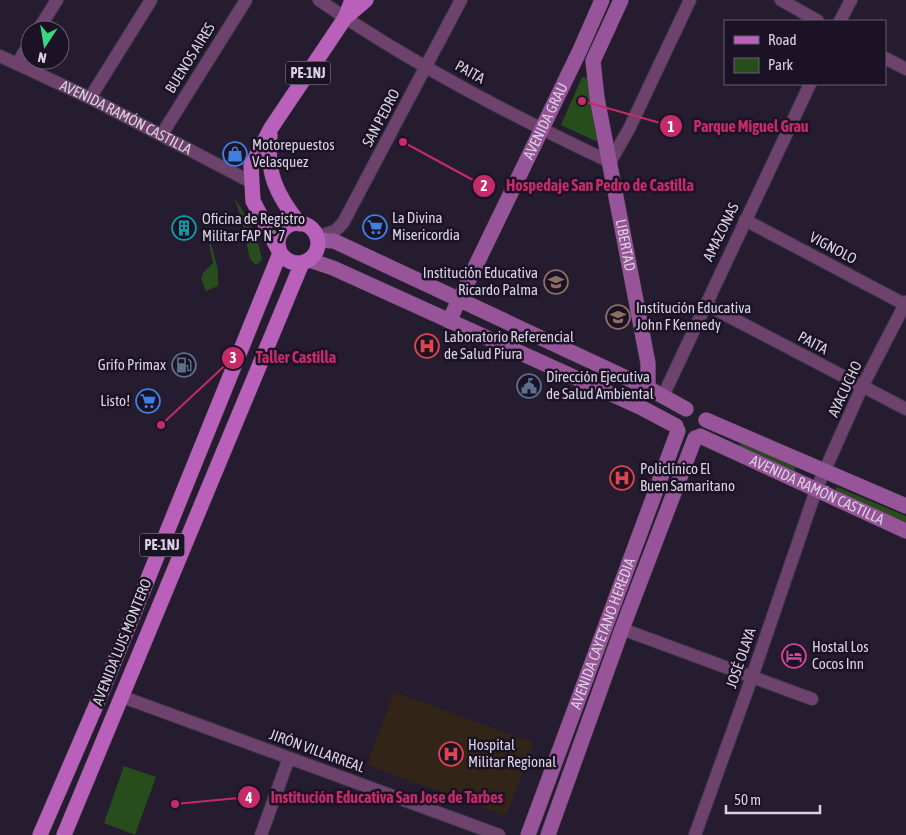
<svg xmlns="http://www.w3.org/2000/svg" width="906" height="835" viewBox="0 0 906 835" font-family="'Asap Condensed',sans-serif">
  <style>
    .medical { fill: #322517 }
    .green { fill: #284d1d }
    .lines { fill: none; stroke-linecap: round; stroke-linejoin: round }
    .street-casing { stroke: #3e3648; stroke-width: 14 }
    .secondary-casing { stroke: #3e3648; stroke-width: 16 }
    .primary-casing { stroke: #3e3648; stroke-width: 16 }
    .street { stroke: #6d436d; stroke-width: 12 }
    .secondary { stroke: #985499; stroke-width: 15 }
    .primary { stroke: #b961ba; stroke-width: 15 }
    .labels { text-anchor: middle; stroke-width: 5; stroke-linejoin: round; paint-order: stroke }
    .shield { fill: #1b1225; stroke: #a099a9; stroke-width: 1 }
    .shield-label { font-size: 14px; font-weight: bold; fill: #d9d3e1 }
    .street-label { font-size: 15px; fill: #d9d3e1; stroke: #1b1225 }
    .poi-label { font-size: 15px; fill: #d9d3e1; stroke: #1b1225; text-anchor: start }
    .leader { fill: none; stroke: #c42b68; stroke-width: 2 }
    .callout-dot { fill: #c42b68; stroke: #1b1225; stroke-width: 2 }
    .mark-label { font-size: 15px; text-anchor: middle; font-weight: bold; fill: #fff }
    .callout-label { font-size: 16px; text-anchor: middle; font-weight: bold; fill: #c42b68; stroke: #1b1225; stroke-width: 5; stroke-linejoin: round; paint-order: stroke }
  </style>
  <rect width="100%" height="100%" fill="#251c2f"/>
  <!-- medical -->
  <path class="medical" d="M394 692 534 743 508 811 504 815 367 765Z"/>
  <!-- green -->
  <path class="green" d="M582 77 590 78 600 143 561 125Z
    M234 197C247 217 257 235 262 259L258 264H255L250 259 241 217Z
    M211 244 218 270V286L206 291 201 278 203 273 213 263 209 245Z
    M743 442 796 467 793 472 739 446Z
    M837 487 906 516V523L835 492Z
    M124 766 156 777 135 835 104 823Z"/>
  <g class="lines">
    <!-- street casing -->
    <g class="street-casing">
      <g id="street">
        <path d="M319 0C410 63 510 115 610 162L629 129 690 0"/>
        <path d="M781 0 818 21"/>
        <path d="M840 21 851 0"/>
        <path d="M38 30 57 0"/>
        <path id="s1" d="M0 56 90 98 251 182"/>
        <path d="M885 58 906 69"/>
        <path d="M17 64 30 43"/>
        <path d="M90 98 151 0"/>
        <path d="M162 134 246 0"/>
        <path d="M745 220 906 305"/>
        <path d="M317 237 335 231 343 223 461 0"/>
        <path d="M705 304 906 409"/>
        <path d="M663 396 810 84"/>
        <path d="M622 629 812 699"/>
        <path d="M123 697 499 835"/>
        <path d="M261 835 289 758"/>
        <path d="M695 835 752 677 816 490 862 387 906 302"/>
      </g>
    </g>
    <!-- secondary casing -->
    <g class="secondary-casing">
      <g id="secondary">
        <path id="s2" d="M621 0 593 61 597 98 648 363V388"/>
        <path d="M318 240 334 241 648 388 686 409"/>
        <path d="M309 260 333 268 642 408 676 426"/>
        <path id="s3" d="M449 321 580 50 602 0"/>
        <path d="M706 420 906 506"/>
        <path id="s4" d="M700 436 906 531"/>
        <path id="s5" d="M528 835 678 431"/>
        <path d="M548 835 622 629 695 438"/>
      </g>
    </g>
    <!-- primary casing -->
    <g class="primary-casing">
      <path id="primary" d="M346 17 366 0
        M270 135C266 172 276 195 300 224
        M278 243a20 20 0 1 1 40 0a20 20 0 1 1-40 0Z
        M279 251 253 201 251 166 271 128 345 18 352 0
        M40 835 104 687 280 253
        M64 835 302 263"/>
    </g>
    <!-- street -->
    <use href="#street" class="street"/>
    <!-- secondary -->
    <use href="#secondary" class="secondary"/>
    <!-- primary -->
    <use href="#primary" class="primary"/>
  </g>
  <!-- icons -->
  <defs>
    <g id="shop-ring" transform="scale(1.25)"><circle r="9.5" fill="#1b1225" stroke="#3f7fe0" stroke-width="1.5"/><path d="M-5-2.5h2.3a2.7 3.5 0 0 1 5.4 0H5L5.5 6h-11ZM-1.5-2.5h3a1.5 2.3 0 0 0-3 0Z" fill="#3f7fe0"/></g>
    <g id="supermarket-ring" transform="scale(1.25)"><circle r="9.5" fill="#1b1225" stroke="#3f7fe0" stroke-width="1.5"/><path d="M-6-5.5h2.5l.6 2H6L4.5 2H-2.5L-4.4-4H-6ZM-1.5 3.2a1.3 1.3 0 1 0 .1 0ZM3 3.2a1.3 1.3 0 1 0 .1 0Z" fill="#3f7fe0"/></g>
    <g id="building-ring" transform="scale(1.25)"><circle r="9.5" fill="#1b1225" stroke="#0f9aa8" stroke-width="1.5"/><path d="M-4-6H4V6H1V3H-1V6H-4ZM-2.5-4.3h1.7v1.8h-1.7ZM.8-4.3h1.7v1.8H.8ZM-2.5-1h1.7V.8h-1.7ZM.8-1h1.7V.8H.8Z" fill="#0f9aa8"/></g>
    <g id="school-ring" transform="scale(1.25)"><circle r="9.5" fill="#1b1225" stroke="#8d6e63" stroke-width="1.5"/><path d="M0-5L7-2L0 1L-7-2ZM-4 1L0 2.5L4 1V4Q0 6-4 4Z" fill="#8d6e63"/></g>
    <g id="hospital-ring" transform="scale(1.25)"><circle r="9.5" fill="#1b1225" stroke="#e0444e" stroke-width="1.5"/><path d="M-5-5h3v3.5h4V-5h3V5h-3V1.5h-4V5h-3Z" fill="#e0444e"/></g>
    <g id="fuel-ring" transform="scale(1.25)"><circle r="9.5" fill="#1b1225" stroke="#5c6f8a" stroke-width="1.5"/><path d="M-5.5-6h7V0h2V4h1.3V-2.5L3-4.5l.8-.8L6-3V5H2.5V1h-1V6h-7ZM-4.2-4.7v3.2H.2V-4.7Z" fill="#5c6f8a"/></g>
    <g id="civic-ring" transform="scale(1.25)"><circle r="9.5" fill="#1b1225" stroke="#5c6f8a" stroke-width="1.5"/><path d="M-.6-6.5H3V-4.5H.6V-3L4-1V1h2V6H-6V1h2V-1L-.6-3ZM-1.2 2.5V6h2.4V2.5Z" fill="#5c6f8a"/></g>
    <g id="hotel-ring" transform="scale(1.25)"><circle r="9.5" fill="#1b1225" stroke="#d1479c" stroke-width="1.5"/><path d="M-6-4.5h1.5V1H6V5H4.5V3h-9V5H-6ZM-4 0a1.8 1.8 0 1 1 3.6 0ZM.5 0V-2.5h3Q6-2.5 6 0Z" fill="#d1479c"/></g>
  </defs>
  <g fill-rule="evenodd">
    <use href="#shop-ring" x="235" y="154"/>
    <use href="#supermarket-ring" x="375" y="227"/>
    <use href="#building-ring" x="184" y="228"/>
    <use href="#school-ring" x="556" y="282"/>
    <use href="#school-ring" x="618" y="317"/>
    <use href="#hospital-ring" x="427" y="346"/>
    <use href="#fuel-ring" x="184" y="365"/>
    <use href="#civic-ring" x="529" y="386"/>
    <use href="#supermarket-ring" x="148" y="401"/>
    <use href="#hospital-ring" x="622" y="478"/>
    <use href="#hotel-ring" x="794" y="656"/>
    <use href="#hospital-ring" x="451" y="754"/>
  </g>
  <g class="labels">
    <!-- shield labels -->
    <g class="shield">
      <rect x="285.5" y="61.5" width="45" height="23" rx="4"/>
      <rect x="139.5" y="533.5" width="45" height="23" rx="4"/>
    </g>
    <g class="shield-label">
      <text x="308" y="78">PE-1NJ</text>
      <text x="162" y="550">PE-1NJ</text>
    </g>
    <!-- street labels -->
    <g class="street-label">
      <text transform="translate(190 58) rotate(-58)" y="5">BUENOS AIRES</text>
      <text transform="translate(470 72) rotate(29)" y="5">PAITA</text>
      <text dy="5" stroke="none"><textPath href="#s1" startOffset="140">AVENIDA RAMÓN CASTILLA</textPath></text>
      <text transform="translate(381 118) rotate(-62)" y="5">SAN PEDRO</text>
      <text dy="5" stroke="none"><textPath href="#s3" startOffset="222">AVENIDA GRAU</textPath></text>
      <text transform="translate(721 232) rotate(-64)" y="5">AMAZONAS</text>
      <text dy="5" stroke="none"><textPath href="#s2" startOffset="254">LIBERTAD</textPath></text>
      <text transform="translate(833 248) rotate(28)" y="5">VIGNOLO</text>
      <text transform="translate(813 343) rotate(28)" y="5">PAITA</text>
      <text transform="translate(845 389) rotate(-65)" y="5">AYACUCHO</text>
      <text dy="5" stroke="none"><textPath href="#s4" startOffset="129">AVENIDA RAMÓN CASTILLA</textPath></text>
      <text dy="5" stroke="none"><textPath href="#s5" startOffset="215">AVENIDA CAYETANO HEREDIA</textPath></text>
      <text transform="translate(122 642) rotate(-68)" y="5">AVENIDA LUIS MONTERO</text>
      <text transform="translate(741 658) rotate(-71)" y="5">JOSÉ OLAYA</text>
      <text transform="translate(317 751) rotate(20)" y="5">JIRÓN VILLARREAL</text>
    </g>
    <!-- poi labels -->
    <g class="poi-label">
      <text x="252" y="150">Motorepuestos<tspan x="252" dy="17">Velasquez</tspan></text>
      <text x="392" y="223">La Divina<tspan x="392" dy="17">Misericordia</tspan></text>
      <text x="202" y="224">Oficina de Registro<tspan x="202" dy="17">Militar FAP N° 7</tspan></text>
      <text x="538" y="278" text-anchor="end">Institución Educativa<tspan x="538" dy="17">Ricardo Palma</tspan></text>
      <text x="636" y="313">Institución Educativa<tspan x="636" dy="17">John F Kennedy</tspan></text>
      <text x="444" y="342">Laboratorio Referencial<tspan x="444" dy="17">de Salud Piura</tspan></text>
      <text x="166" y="370" text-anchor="end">Grifo Primax</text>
      <text x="546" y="382">Dirección Ejecutiva<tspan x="546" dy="17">de Salud Ambiental</tspan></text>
      <text x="130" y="406" text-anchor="end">Listo!</text>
      <text x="640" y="474">Policlínico El<tspan x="640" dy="17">Buen Samaritano</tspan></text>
      <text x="812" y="652">Hostal Los<tspan x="812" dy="17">Cocos Inn</tspan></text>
      <text x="468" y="750">Hospital<tspan x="468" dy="17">Militar Regional</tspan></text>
    </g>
  </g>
  <!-- callouts -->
  <path class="leader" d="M582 101L671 126M403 142L484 186M161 425L233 358M175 804L249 797"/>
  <g class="callout-dot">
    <circle cx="582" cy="101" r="5"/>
    <circle cx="403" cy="142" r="5"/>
    <circle cx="161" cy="425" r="5"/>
    <circle cx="175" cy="804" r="5"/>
    <circle cx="671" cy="126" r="12"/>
    <circle cx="484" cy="186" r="12"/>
    <circle cx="233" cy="358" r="12"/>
    <circle cx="249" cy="797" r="12"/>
  </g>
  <g class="mark-label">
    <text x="671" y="132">1</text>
    <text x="484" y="191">2</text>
    <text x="233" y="363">3</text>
    <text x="249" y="803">4</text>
  </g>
  <g class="callout-label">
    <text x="751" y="132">Parque Miguel Grau</text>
    <text x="600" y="191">Hospedaje San Pedro de Castilla</text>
    <text x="296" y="363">Taller Castilla</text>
    <text x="387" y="803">Institución Educativa San Jose de Tarbes</text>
  </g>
  <!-- legend -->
  <rect x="724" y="20" width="162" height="65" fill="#1b1225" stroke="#675f70"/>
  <rect x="734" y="36" width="25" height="8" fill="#b961ba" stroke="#675f70"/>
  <text x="768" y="45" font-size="15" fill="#d9d3e1">Road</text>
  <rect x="734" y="58" width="25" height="15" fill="#284d1d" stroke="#675f70"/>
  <text x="768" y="70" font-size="15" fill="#d9d3e1">Park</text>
  <!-- north arrow -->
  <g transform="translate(45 45) rotate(192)"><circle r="24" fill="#1b1225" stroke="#675f70"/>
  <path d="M0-4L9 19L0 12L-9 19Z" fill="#39d87f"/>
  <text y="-8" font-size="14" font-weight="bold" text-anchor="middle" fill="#d9d3e1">N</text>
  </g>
  <!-- scale -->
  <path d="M726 805v8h94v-8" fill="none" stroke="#d9d3e1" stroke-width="2.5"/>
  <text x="734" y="805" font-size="15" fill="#d9d3e1" stroke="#1b1225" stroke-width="4" paint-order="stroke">50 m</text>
</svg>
